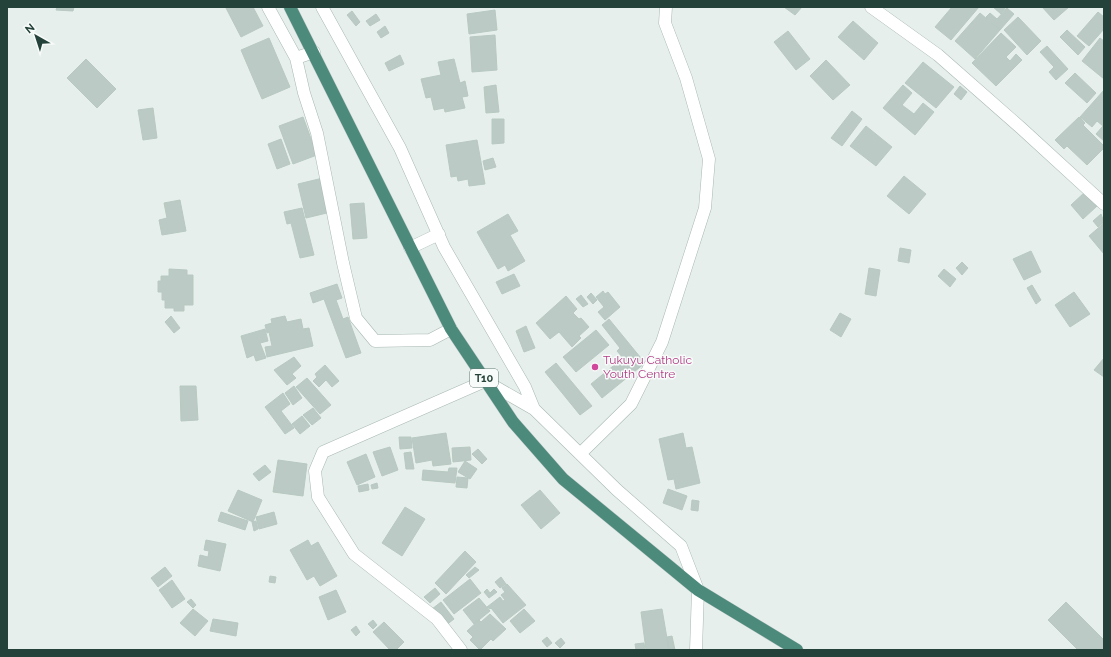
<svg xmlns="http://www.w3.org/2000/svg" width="1111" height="657" viewBox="0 0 1111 657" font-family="Raleway,sans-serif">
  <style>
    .building { fill: #bbcac4; stroke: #b8c9c2 }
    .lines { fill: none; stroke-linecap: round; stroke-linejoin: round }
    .minor-casing { stroke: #a8b8b2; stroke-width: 13 }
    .tertiary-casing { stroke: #a8b8b2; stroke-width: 13 }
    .trunk-casing { stroke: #c2cac8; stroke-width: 13 }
    .minor { stroke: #fff; stroke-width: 12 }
    .tertiary { stroke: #fff; stroke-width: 12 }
    .trunk { stroke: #4c8a7c; stroke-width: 12 }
    .hotel-dot { fill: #d1479c; stroke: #f7fbf9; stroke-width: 1.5 }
    .labels { text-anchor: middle; stroke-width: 3; stroke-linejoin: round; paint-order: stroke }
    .shield { fill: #f7fbf9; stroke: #637a73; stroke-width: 1 }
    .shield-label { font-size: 11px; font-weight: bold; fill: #24423a }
    .hotel-label { font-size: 12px; fill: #b23c85; stroke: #f7fbf9; text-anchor: start }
  </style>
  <rect width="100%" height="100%" fill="#e6efeb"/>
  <!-- building -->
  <path class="building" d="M57 7H74L73 11 56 10Z
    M229 7H253L263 26 241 37 226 8Z
    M784 7H802L795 15Z
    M952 7H979L951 40 935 27Z
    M993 7H1006L1001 14Z
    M1042 7H1069L1054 20Z
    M1007 8 1014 14 1000 30 986 17 990 13 997 19Z
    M495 10 497 30 469 34 467 14Z
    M352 11 360 22 356 26 347 15Z
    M1098 12 1104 17V29L1089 46 1077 36Z
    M980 13 1000 30 975 59 955 41Z
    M376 14 380 20 370 26 366 21Z
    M1018 17 1041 41 1027 55 1004 30Z
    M853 21 878 43 864 60 838 37Z
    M385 26 389 33 381 38 377 32Z
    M1067 30 1085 47 1078 55 1060 37Z
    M788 31 810 59 796 70 774 42Z
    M1001 33 1016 47 1006 57 1010 61 1016 54 1022 60 996 86 972 63Z
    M495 35 497 70 472 72 470 37Z
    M269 38 290 87 262 99 241 50Z
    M1100 38 1104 41V79L1082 61Z
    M1047 46 1068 69 1056 80 1049 72 1054 67 1040 52Z
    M400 55 404 64 389 71 385 63Z
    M86 59 116 89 97 108 67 78Z
    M454 59 460 83 465 81 468 96 462 97 465 108 445 112 444 108 434 110 431 97 426 98 421 79 441 75 438 62Z
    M826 60 850 85 833 100 810 76Z
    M923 62 954 87 936 108 905 83Z
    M1075 73 1096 93 1087 103 1065 83Z
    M496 85 499 112 486 113 484 87Z
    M903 85 912 93 902 105 914 114 923 103 934 112 915 135 883 108Z
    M960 86 967 92 961 100 954 94Z
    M1104 90V141L1096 134 1103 126 1097 121 1092 127 1080 117Z
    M153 108 157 138 143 140 138 110Z
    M852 111 862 119 842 146 831 138Z
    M303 117 317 155 293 164 279 126Z
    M1079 117 1085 123 1083 125 1104 146V148L1087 165 1067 146 1064 149 1055 140Z
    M492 119H504V143L492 144Z
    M866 126 892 147 876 166 850 146Z
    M281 139 290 164 277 169 268 144Z
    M477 140 485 184 469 186 468 179 458 181 457 176 451 177 446 145Z
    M493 158 496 167 485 170 483 161Z
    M904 176 926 194 909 214 887 196Z
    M323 178 331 212 306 218 298 184Z
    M1085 192 1097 206 1083 219 1071 205Z
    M180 200 186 231 162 235 159 220 167 218 164 203Z
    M364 203 367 238 353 239 350 204Z
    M302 208 314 255 300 258 291 223 287 224 284 212Z
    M508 214 518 231 510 235 525 261 508 271 505 265 498 269 477 232Z
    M1101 214 1104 222 1098 227 1093 221Z
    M1104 223V254L1089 236Z
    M900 248 911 250 909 263 898 261Z
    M1031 251 1041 272 1024 280 1013 259Z
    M962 262 968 268 962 275 956 268Z
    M869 268 880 270 876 296 865 294Z
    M169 269 187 270V275H193V305H184V311H174V308H165V300H162V292H158V281H161V276H169Z
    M944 269 956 279 950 287 938 276Z
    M514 274 520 286 502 294 496 282Z
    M337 284 342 298 336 300 343 319 348 317 361 353 346 358 324 299 313 303 310 293Z
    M1032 285 1041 300 1036 304 1027 288Z
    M603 291 605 294 608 292 620 307 605 320 598 312 604 307 596 297Z
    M1074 292 1090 314 1070 327 1055 305Z
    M591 293 597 300 593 304 587 297Z
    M581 295 588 304 583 307 576 299Z
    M566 296 577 309 573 313 579 319 581 318 589 327 579 336 581 338 572 347 559 332 550 339 536 323Z
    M840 313 851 319 841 337 830 330Z
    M171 316 180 328 174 333 165 322Z
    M285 316 287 322 301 319 303 329 309 328 313 346 267 357 265 347 272 346 269 332 267 333 265 325 272 323 271 319Z
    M609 319 645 363 602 398 591 384 623 358 617 351 620 348 602 325Z
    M526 326 535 348 524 352 516 331Z
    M265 329 268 341 260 343 266 358 256 361 254 355 247 358 241 336Z
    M596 330 609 345 576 372 563 357Z
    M294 357 301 366 292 374 296 378 287 385 274 370Z
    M1104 358V377L1094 370Z
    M556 363 592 406 580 415 545 372Z
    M325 365 339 381 332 387 326 380 319 387 313 381 317 377 315 374Z
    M307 378 331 405 320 414 296 387Z
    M180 386H196L198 420 181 421Z
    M294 386 302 398 293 405 285 393Z
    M283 393 290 404 281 411 294 428 285 434 265 407Z
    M313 408 321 418 312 425 303 415Z
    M302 416 310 426 300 434 292 424Z
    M446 433 451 464 433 466 432 460 416 463 412 438Z
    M683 433 686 448 692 447 700 483 676 489 674 479 668 480 659 439Z
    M399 437H411L412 448 400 449Z
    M390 447 398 470 382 476 373 452Z
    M470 447 471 460 453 462 452 448Z
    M478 449 487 459 482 464 472 454Z
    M411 452 414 469H406L404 453Z
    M366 454 375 477 357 485 347 462Z
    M278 460 307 464 303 496 273 492Z
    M465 461 477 469 470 479 458 472Z
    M265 465 271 472 259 481 253 474Z
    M449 468H457L455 483 422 480 423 470 448 472Z
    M457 477 468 478 467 488 456 487Z
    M377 483 378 488 372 489 371 485Z
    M368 484 369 490 359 492 358 486Z
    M668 489 687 496 682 510 663 503Z
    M238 490 262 500 253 522 228 511Z
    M540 490 560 513 541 529 521 505Z
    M692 500 699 501 698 511 691 510Z
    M405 507 425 519 402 556 382 543Z
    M221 512 248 521 245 530 218 521Z
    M274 512 277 524 259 529 256 517Z
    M256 521 258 529 254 531 252 522Z
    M206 540 226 544 220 571 198 566 200 555 208 557 209 551 204 550Z
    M308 540 311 546 318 542 337 576 320 586 314 576 307 580 290 550Z
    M465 551 476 562 446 594 435 583Z
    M165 567 172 576 158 587 151 578Z
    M475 567 479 570 469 578 466 575Z
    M270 576 276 577 275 583 269 582Z
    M501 577 506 584 500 588 495 582Z
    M470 579 481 593 454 614 443 600Z
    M172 580 185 599 172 608 159 590Z
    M507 584 526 605 503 623 491 608 490 609 487 607 500 597 503 601 505 600 501 595 505 592 502 588Z
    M435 588 440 594 430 603 424 597Z
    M487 589 490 593 494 589 497 592 489 598 484 592Z
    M336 590 346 612 328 620 319 597Z
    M479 598 490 611 474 624 463 610Z
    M191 599 196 605 193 608 187 602Z
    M441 602 454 619 445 626 432 609Z
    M1066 602 1104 640V650H1078L1048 620Z
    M193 609 208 621 195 636 180 623Z
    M524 609 535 621 520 633 510 621Z
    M662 609 669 650H646L641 612Z
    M490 614 506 629 493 641 491 639 480 650 470 640 473 637 467 631 479 620 481 622Z
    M213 619 238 623 236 636 210 631Z
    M373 620 377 625 373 629 368 624Z
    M384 622 404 642 396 650H390L373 632Z
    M356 626 360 632 356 636 351 630Z
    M672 636 675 650H669L667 637Z
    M547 637 552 643 547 647 542 641Z
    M561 638 565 643 560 648 555 643Z
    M644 643 645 650H636L635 644Z"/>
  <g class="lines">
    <!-- minor casing -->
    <g class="minor-casing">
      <path id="minor" d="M268 7 296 58 314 52
        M322 7 400 148 444 247 525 387 534 409
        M871 7 938 55 1021 128 1104 204
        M296 58 304 93 317 133 343 263 356 318 375 341 430 340 451 329
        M410 248 439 234
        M580 454 631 404 662 342 705 208 709 159 686 78 665 23 666 7
        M461 650 437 619 354 554 318 497 315 471 323 452 485 381 534 409 617 490 681 546 698 590"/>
    </g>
    <!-- tertiary casing -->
    <g class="tertiary-casing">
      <path id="tertiary" d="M696 650 698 590"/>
    </g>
    <!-- trunk casing -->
    <g class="trunk-casing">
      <path id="trunk" d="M290 7 451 329 513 422 563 479 698 590 797 650"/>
    </g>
    <!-- minor -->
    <use href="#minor" class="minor"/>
    <!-- tertiary -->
    <use href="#tertiary" class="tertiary"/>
    <!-- trunk -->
    <use href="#trunk" class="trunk"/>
  </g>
  <!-- markers -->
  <circle class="hotel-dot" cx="595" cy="367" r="4"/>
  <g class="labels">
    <!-- shield labels -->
    <rect class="shield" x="470" y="369" width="28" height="18" rx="3"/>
    <g class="shield-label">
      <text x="484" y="382">T10</text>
    </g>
    <!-- hotel labels -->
    <g class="hotel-label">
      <text x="603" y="364">Tukuyu Catholic<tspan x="603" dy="14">Youth Centre</tspan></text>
    </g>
  </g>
  <!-- border -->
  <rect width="1111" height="657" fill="none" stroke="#24423a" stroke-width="16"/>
  <!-- north arrow -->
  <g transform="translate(36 36) rotate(321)" stroke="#f7fbf9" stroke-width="3" paint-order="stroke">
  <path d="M0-3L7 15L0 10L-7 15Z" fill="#24423a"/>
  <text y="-6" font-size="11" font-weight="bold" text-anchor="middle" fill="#24423a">N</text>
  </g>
</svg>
